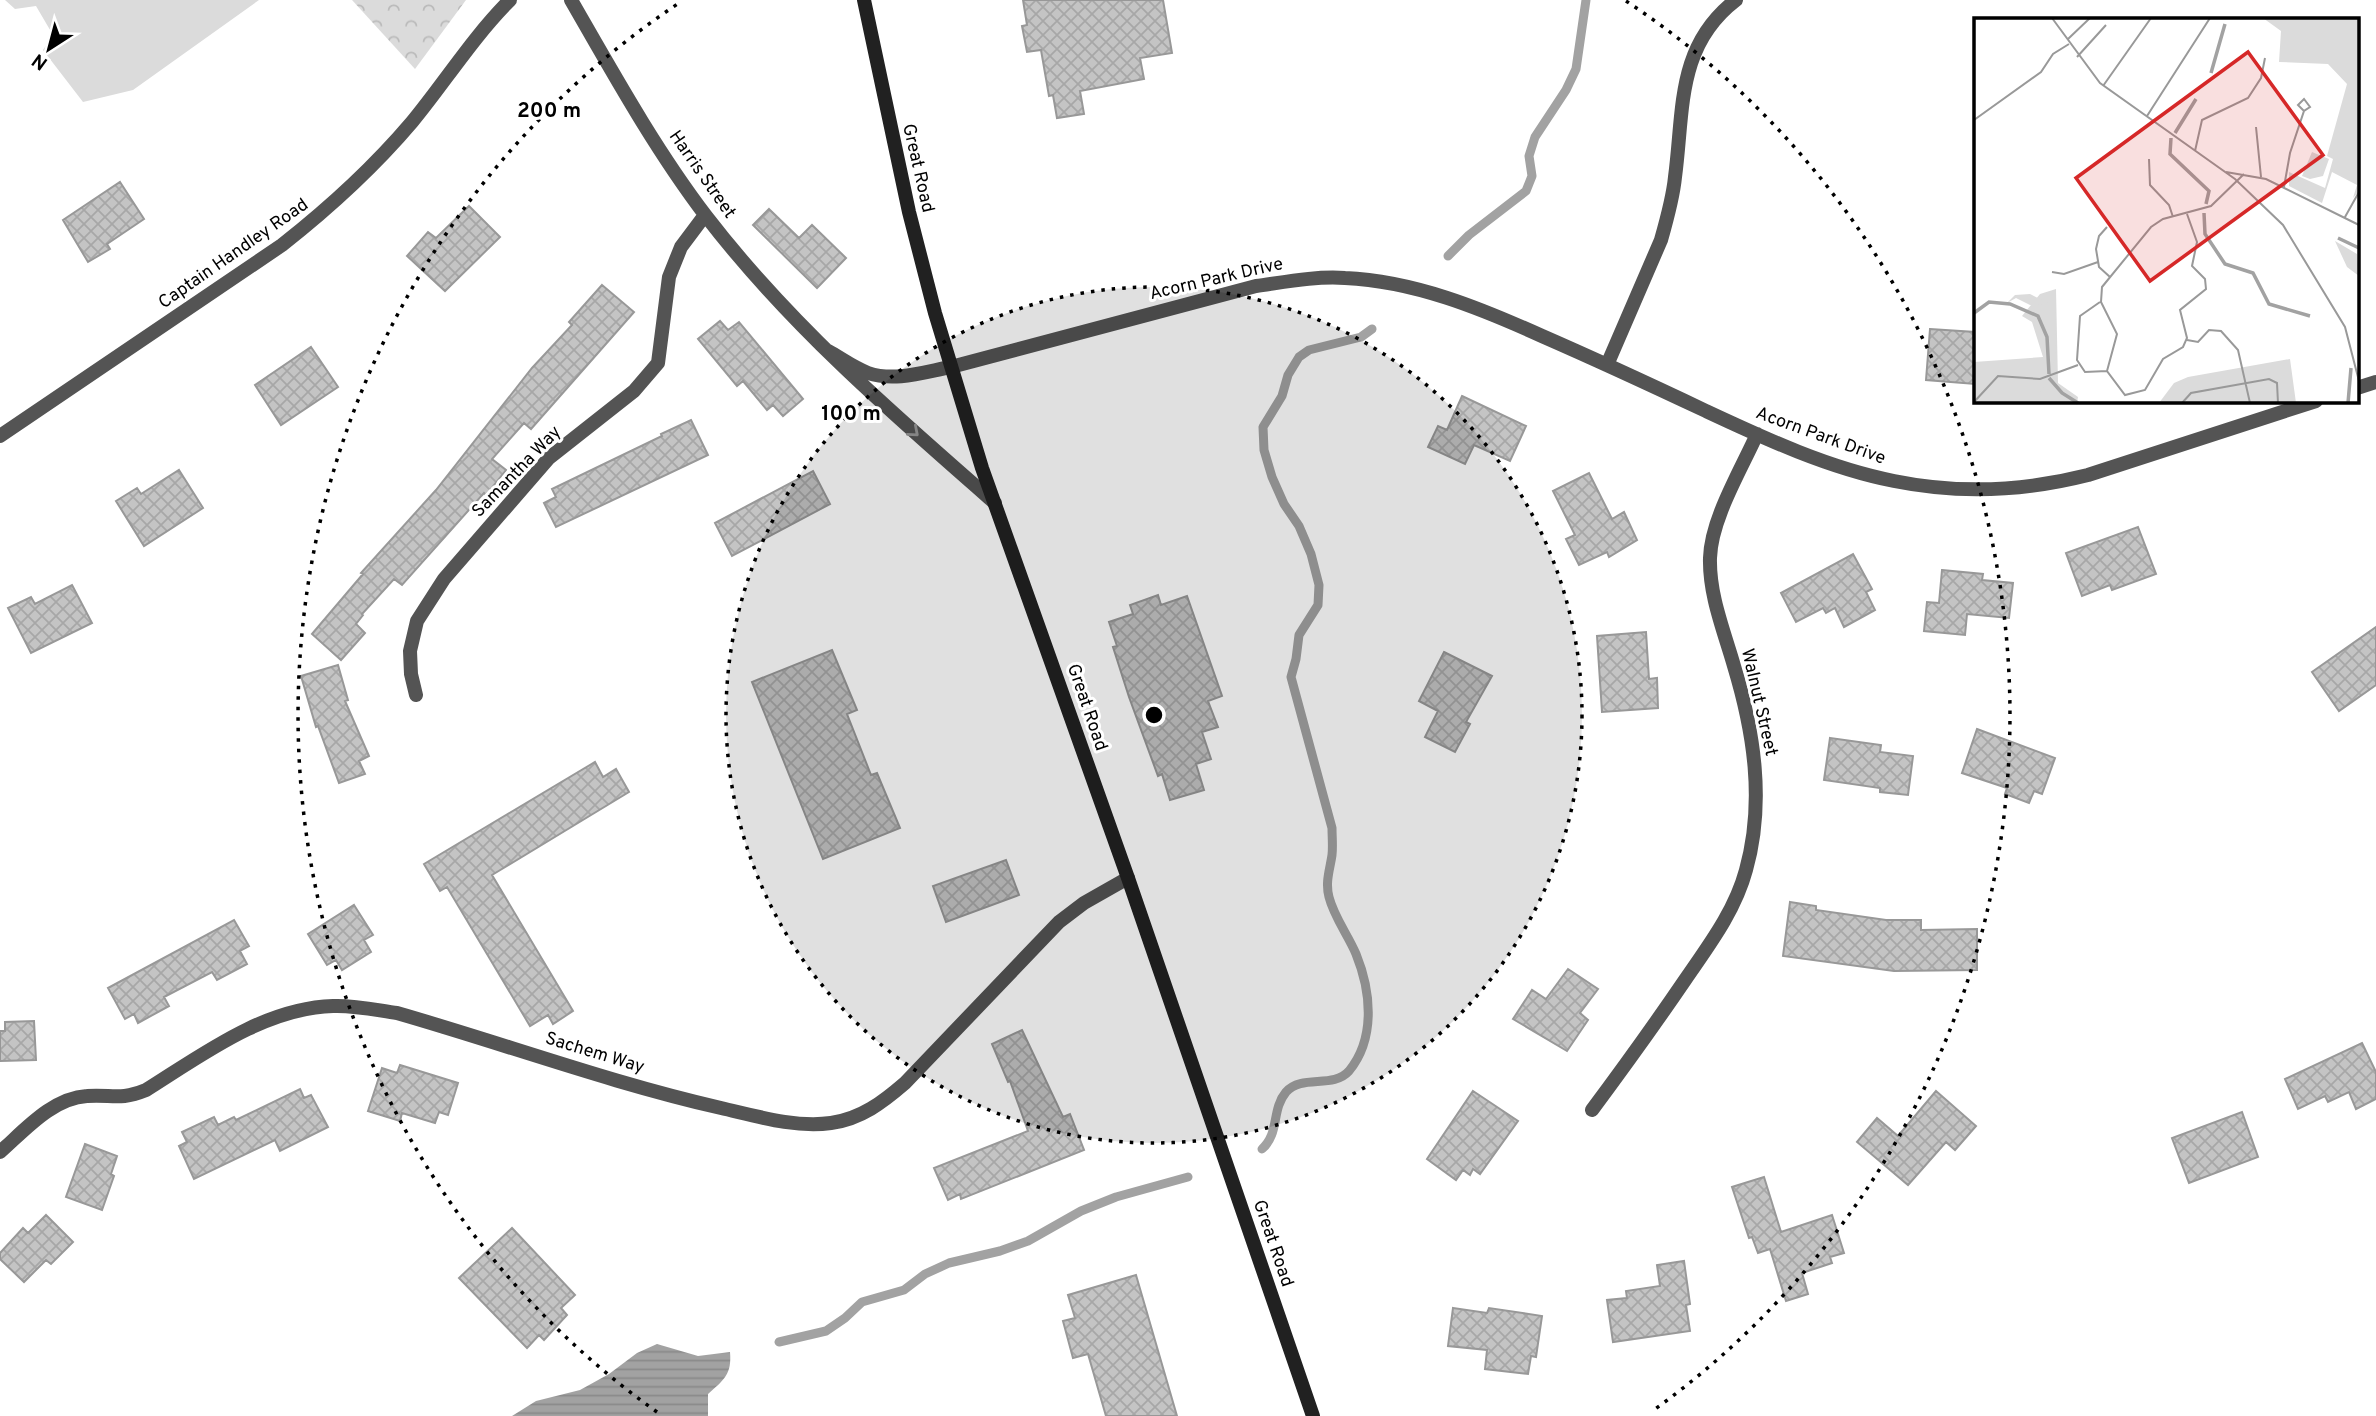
<svg xmlns="http://www.w3.org/2000/svg" width="2376" height="1416" viewBox="0 0 2376 1416" font-family="Overpass,sans-serif">
  <style>
    .grass { fill: #dbdbdb }
    .park { fill: url(#park-crowns) }
    .water { fill: url(#water-rules) }
    .lines { fill: none; stroke-linecap: round; stroke-linejoin: round }
    .stream { stroke: #a2a2a2; stroke-width: 9 }
    .building { fill: url(#building-cross-hatch); stroke: #989898; stroke-width: 2 }
    .minor { stroke: #545454; stroke-width: 14 }
    .secondary { stroke: #212121; stroke-width: 14 }
    .oneway { stroke: #989898 }
    .ring { fill: none; stroke: #000; stroke-width: 3.5; stroke-dasharray: 3.5 7 }
    .labels { text-anchor: middle; stroke-width: 6; stroke-linejoin: round; paint-order: stroke }
    .street-label { font-size: 18px; fill: #000; stroke: #fff }
    .inset-river { fill: none; stroke: #a2a2a2; stroke-width: 3.5 }
    .inset-road { fill: none; stroke: #999; stroke-width: 2 }
    .view { fill: #d62828; fill-opacity: 0.15; stroke: #d62828; stroke-width: 3.5 }
    .inset-edge { fill: none; stroke: #000; stroke-width: 3.5 }
    .centre { fill: #000; stroke: #fff; stroke-width: 3.5 }
    .ring-label { font-size: 21px; text-anchor: middle; font-weight: bold; fill: #000; stroke: #fff; stroke-width: 6; stroke-linejoin: round; paint-order: stroke }
  </style>
  <defs>
    <pattern id="park-crowns" width="20" height="18" patternUnits="userSpaceOnUse" patternTransform="scale(1.75)"><rect width="20" height="18" fill="#dbdbdb"/><path d="M2 6a3 3 0 1 1 6 0M12 15a3 3 0 1 1 6 0" fill="none" stroke="#bababa"/></pattern>
    <pattern id="water-rules" width="6" height="5" patternUnits="userSpaceOnUse" patternTransform="scale(1.75)"><rect width="6" height="5" fill="#a2a2a2"/><path d="M0 2.5h6" fill="none" stroke="#8a8a8a"/></pattern>
    <pattern id="building-cross-hatch" width="8" height="8" patternUnits="userSpaceOnUse" patternTransform="scale(1.75)"><rect width="8" height="8" fill="#c4c4c4"/><path d="M0 0l8 8M0 8l8-8" fill="none" stroke="#a7a7a7"/></pattern>
  </defs>
  <rect width="100%" height="100%" fill="#fff"/>
  <!-- grass -->
  <path class="grass" d="M5 0H259L133 90 83 102 43 50 53 35 36 6 15 9Z"/>
  <!-- park -->
  <path class="park" d="M352 0H466L415 69Z"/>
  <!-- water -->
  <path class="water" d="M657 1344 698 1356 730 1352C732 1374 724 1380 708 1394V1416H512L536 1401 580 1390 609 1374 637 1353Z"/>
  <g class="lines">
    <!-- stream -->
    <path class="stream" d="M1448 256 1469 235 1526 191 1532 176 1529 156 1535 137 1566 90 1576 69 1586 0
      M1262 1149C1280 1133 1271 1110 1286 1092 1302 1074 1333 1089 1349 1071 1376 1038 1371 991 1356 954 1348 935 1334 917 1329 897 1325 882 1330 869 1332 855 1333 846 1332 837 1332 828L1291 677 1296 659 1299 635 1318 605 1319 585 1311 554 1299 526 1284 504 1272 477 1264 450 1263 427 1282 396 1288 375 1299 357 1309 350 1361 337 1372 329
      M779 1342 826 1331 845 1318 862 1302 904 1290 925 1274 949 1263 1000 1251 1028 1241 1081 1211 1116 1197 1188 1177"/>
  </g>
  <!-- building -->
  <path class="building" d="M1023 0H1163L1172 53 1140 58 1144 79 1080 91 1084 114 1057 118 1053 95 1049 96 1041 50 1027 52 1022 26 1027 25Z
    M120 182 144 219 107 244 110 249 88 262 63 220Z
    M469 206 500 237 445 291 407 256 428 232 436 238Z
    M769 209 799 238 812 225 846 258 817 288 753 225Z
    M602 285 634 312 531 429 524 423 492 459 506 470 486 495 484 493 402 585 394 579 362 614 363 615 356 624 365 633 341 660 312 634 363 574 361 573 436 490 532 368 572 325 569 322Z
    M720 321 728 330 739 322 803 399 783 416 773 405 767 410 743 381 737 386 698 339Z
    M1930 329 1975 332V384L1926 380Z
    M311 347 338 387 281 425 255 385Z
    M1462 396 1526 426 1510 461 1474 445 1465 464 1428 447 1438 426 1447 430Z
    M691 420 708 455 556 527 544 503 556 497 552 489 662 436 661 434Z
    M179 470 203 508 144 546 116 501 137 488 141 494Z
    M813 471 830 504 732 556 715 523Z
    M1589 473 1612 519 1624 512 1637 540 1609 557 1607 552 1579 565 1566 539 1575 535 1553 491Z
    M2138 527 2156 574 2112 590 2110 585 2082 596 2066 553Z
    M1853 554 1872 589 1866 592 1875 610 1844 627 1835 608 1826 613 1823 608 1796 622 1781 593Z
    M1942 570 1983 574 1982 580 2013 583 2009 618 1967 614 1965 635 1924 631 1927 602 1939 603Z
    M72 585 92 623 31 653 8 608 31 597 35 604Z
    M1158 595 1161 605 1187 596 1222 696 1208 701 1218 727 1202 732 1211 759 1196 764 1204 790 1170 800 1162 774 1158 776 1129 697 1113 647 1117 646 1109 622 1133 614 1130 605Z
    M2376 627V685L2339 711 2312 672Z
    M1646 632 1649 679 1657 678 1658 708 1602 712 1597 636Z
    M832 650 857 710 847 714 871 775 877 773 900 828 823 859 752 682Z
    M1444 652 1492 676 1466 722 1470 724 1455 752 1425 737 1438 711 1419 701Z
    M338 665 348 700 345 701 369 756 359 761 365 774 339 783 318 726 316 727 301 676Z
    M1977 729 2055 758 2042 794 2034 791 2029 803 2005 794 2007 788 1962 773Z
    M1830 738 1881 745 1880 752 1913 756 1908 795 1880 792V788L1824 780Z
    M595 762 603 777 616 769 629 792 492 875 573 1011 553 1024 548 1015 530 1026 447 887 440 891 424 864Z
    M1006 860 1019 895 946 922 933 886Z
    M1790 902 1816 906V910L1886 920H1921V930L1977 929V970L1894 971 1783 956Z
    M354 905 373 935 364 940 371 952 342 970 336 960 327 965 308 934Z
    M234 920 249 946 240 951 247 964 217 980 212 972 164 997 169 1006 138 1023 134 1014 125 1019 108 988Z
    M1568 969 1598 989 1580 1013 1588 1020 1567 1051 1513 1019 1532 990 1546 999Z
    M34 1021 36 1060 0 1061V1031H5V1022Z
    M1022 1030 1063 1117 1070 1114 1084 1150 961 1199 960 1194 948 1200 934 1168 1028 1131 1010 1081 1008 1082 992 1044Z
    M2362 1043 2376 1072V1099L2356 1109 2349 1092 2328 1102 2325 1096 2298 1109 2285 1079Z
    M400 1065 458 1083 448 1115 439 1112 435 1123 402 1113 400 1121 368 1111 382 1068 397 1073Z
    M300 1089 304 1098 311 1095 328 1127 280 1151 275 1140 194 1179 179 1146 187 1142 182 1132 214 1117 218 1125 234 1117 236 1120Z
    M1473 1091 1518 1121 1480 1174 1473 1169 1470 1175 1463 1170 1456 1180 1427 1159Z
    M1936 1091 1976 1126 1955 1150 1946 1142 1908 1185 1857 1142 1877 1118 1898 1136Z
    M2242 1112 2258 1157 2189 1183 2172 1138Z
    M85 1144 117 1156 111 1174 114 1176 102 1210 66 1197Z
    M1764 1177 1781 1232 1832 1215 1844 1253 1830 1257 1832 1263 1802 1273 1808 1294 1786 1301 1770 1249 1758 1253 1752 1237 1749 1238 1732 1187Z
    M46 1215 73 1242 51 1264 46 1260 24 1282 0 1259V1253L23 1228 28 1233Z
    M512 1228 575 1295 561 1308 567 1315 544 1340 539 1335 527 1348 459 1278Z
    M1684 1261 1690 1304 1686 1305 1690 1331 1613 1342 1607 1300 1627 1298 1626 1291 1660 1286 1657 1265Z
    M1136 1275 1177 1416H1106L1088 1354 1073 1358 1063 1321 1075 1318 1068 1295Z
    M1453 1308 1487 1313 1489 1308 1542 1316 1536 1357 1531 1356 1528 1374 1485 1369 1487 1350 1448 1346Z"/>
  <g class="lines">
    <!-- minor -->
    <path class="minor" d="M571 0C613 73 655 149 706 216 789 324 893 414 995 503
      M828 351C841 358 854 368 868 373 895 382 924 372 951 367L1256 286C1285 282 1315 276 1345 278 1414 281 1480 308 1542 336 1597 360 1651 385 1706 411 1766 439 1828 468 1894 481 1958 494 2025 491 2088 475L2316 401
      M1607 365 1661 240C1667 219 1673 198 1675 177 1684 110 1676 46 1736 0
      M2357 388 2376 382
      M0 436 282 245C329 208 373 168 412 122 445 82 473 37 510 0
      M416 695 411 674 410 651 417 621 444 579 549 458 634 391 658 363 669 277 681 247 705 215
      M1592 1110C1624 1067 1655 1024 1685 980 1709 945 1735 911 1746 870 1765 802 1754 732 1734 666 1724 631 1709 595 1710 558 1711 519 1741 470 1757 434
      M0 1152C24 1131 52 1098 87 1096 112 1094 119 1101 146 1090 202 1055 264 1008 333 1006 354 1005 376 1010 397 1013 505 1044 611 1083 721 1108 756 1116 795 1128 831 1123 861 1119 883 1102 905 1083L1059 922 1084 903 1128 878"/>
    <!-- secondary -->
    <path class="secondary" d="M864 0 909 212 935 313 982 468 1128 878 1313 1416"/>
  </g>
  <!-- one-way arrows -->
  <defs><path id="oneway-chevron" d="M-2-3.5L2.5 0L-2 3.5" fill="none" stroke-width="1.6" stroke-linecap="round" stroke-linejoin="round" transform="scale(1.75)"/></defs>
  <use class="oneway" href="#oneway-chevron" transform="translate(914 432) rotate(41)"/>
  <!-- distance rings -->
  <circle cx="1154" cy="715" r="428" fill="#000" fill-opacity=".12"/>
  <g class="ring">
    <circle cx="1154" cy="715" r="428"/>
    <path d="M657 1412A856 856 0 0 1 682 1M1626 1A856 856 0 0 1 1651 1412"/>
  </g>
  <g class="labels">
    <!-- street labels -->
    <g class="street-label">
      <text transform="translate(919 168) rotate(77)" y="6">Great Road</text>
      <text transform="translate(703 174) rotate(55)" y="6">Harris Street</text>
      <text transform="translate(233 253) rotate(-35)" y="6">Captain Handley Road</text>
      <text transform="translate(1216 278) rotate(-13)" y="6">Acorn Park Drive</text>
      <text transform="translate(1821 435) rotate(20)" y="6">Acorn Park Drive</text>
      <text transform="translate(516 471) rotate(-46)" y="6">Samantha Way</text>
      <text transform="translate(1760 702) rotate(77)" y="6">Walnut Street</text>
      <text transform="translate(1088 707) rotate(71)" y="6">Great Road</text>
      <text transform="translate(595 1052) rotate(17)" y="6">Sachem Way</text>
      <text transform="translate(1274 1243) rotate(71)" y="6">Great Road</text>
    </g>
  </g>
  <!-- overview -->
  <g transform="translate(1974 18)">
    <rect width="385" height="385" fill="#fff"/>
    <path d="M338 134 355 141 349 158 336 161 328 158ZM82 271 84 365 104 379 103 385H0V344L69 339 58 304 48 298 66 276ZM316 341 322 385H185L200 365 214 359Z" fill="#dbdbdb"/>
    <path d="M361 223 383 236 385 258 373 249ZM56 276 81 289 82 340 75 354 68 347 75 305 70 286 56 287 42 280 33 285 41 277ZM77 362 93 379 87 378 86 385 59 381Z" fill="#dbdbdb"/>
    <path d="M289 0H385V173L379 180 383 167 358 154 348 185 315 168V154L351 170 359 141 353 138 373 66 354 46 305 44 307 13Z" fill="#dbdbdb"/>
    <path class="inset-river" d="M237 55 251 6M201 115 222 81M197 120 196 136 235 173 232 186M230 195 231 216 251 246 279 255 295 286 336 298M364 220 385 230M0 295 15 284 36 286 64 298 73 319 75 356M75 360 88 375 104 385M374 385 377 350"/>
    <path class="inset-road" d="M78 0 126 65 261 161 309 207 371 309 385 363M94 21 116 0M103 39 132 7M129 68 177 0M173 98 236 0M0 102 67 54 79 36 95 26M282 109 287 159M221 133 228 102 274 80 287 60 291 40M175 141 176 167 195 187 199 199M252 154 292 161 385 207M310 169 316 135 330 93 336 89 330 81 324 87 330 93M213 196 223 224 218 248 231 261 232 271 206 292 213 320 209 329 189 341 171 372 151 377 133 353 143 316 127 284 128 269 177 209 189 201 237 188 270 156M371 199 385 174M133 209 125 218 122 231 125 249 136 259M78 254 90 256 124 244M126 284 106 298 103 342 111 354 133 353M213 322 224 324 235 312 247 313 264 332 276 385M0 384 24 358 66 361 104 347M208 385 217 375 295 361 303 365 304 385"/>
    <path class="view" d="M274 34 349 137 176 263 102 160Z"/>
    <rect width="385" height="385" class="inset-edge"/>
  </g>
  <circle cx="1154" cy="715" r="10" class="centre"/>
  <g class="ring-label">
    <text x="549" y="117">200 m</text>
    <text x="851" y="420">100 m</text>
  </g>
  <!-- north arrow -->
  <g transform="translate(49 49) rotate(216)" stroke="#ffffff" stroke-width="5" paint-order="stroke">
  <path d="M0-5L12 26L0 18L-12 26Z" fill="#000000"/>
  <text y="-10" font-size="19" font-weight="bold" text-anchor="middle" fill="#000000">N</text>
  </g>
</svg>
